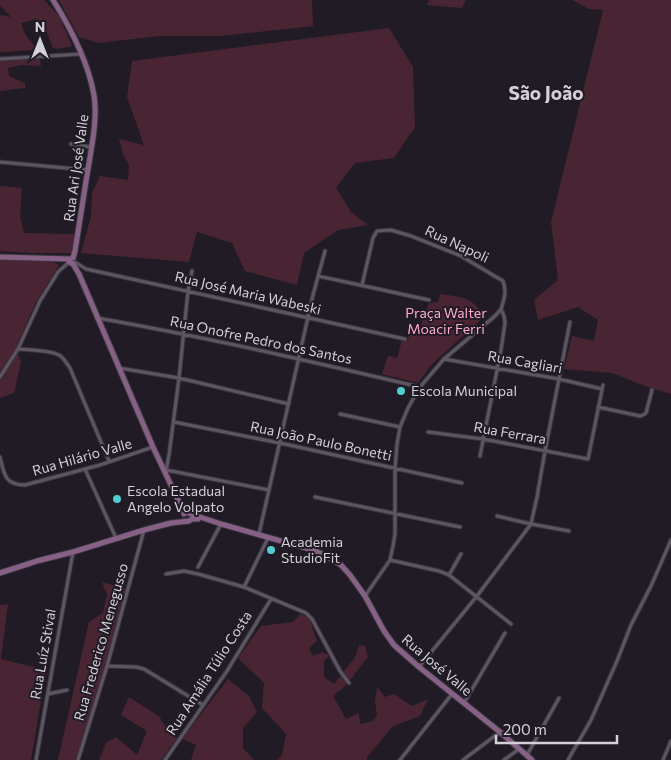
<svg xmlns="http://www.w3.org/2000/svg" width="671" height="760" viewBox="0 0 671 760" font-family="Commissioner,sans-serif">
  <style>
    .green { fill: #492534 }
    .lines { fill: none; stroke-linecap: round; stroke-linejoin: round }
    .street-casing { stroke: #3a363e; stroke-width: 5 }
    .secondary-casing { stroke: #3a363e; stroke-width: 7 }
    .street { stroke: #5d5662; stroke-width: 3 }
    .secondary { stroke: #866185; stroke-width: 5 }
    .poi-dot { fill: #51ccd1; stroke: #201b25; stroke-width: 2 }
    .labels { text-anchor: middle; stroke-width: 4; stroke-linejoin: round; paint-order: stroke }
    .street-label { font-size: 14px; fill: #d4d0d7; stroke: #201b25 }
    .park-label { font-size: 14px; fill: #fea9ca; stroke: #201b25 }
    .poi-label { font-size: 14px; fill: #d4d0d7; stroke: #201b25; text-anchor: start }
    .district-label { font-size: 19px; font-weight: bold; fill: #d4d0d7; stroke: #201b25 }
  </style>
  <rect width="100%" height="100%" fill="#201b25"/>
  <!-- green -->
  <path class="green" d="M0 0H44L59 16 72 46 58 49 53 48 46 30 36 19 21 23C24 35 30 42 39 50L0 52V15L11 17 0 5Z
    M59 0H312L313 26 221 36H159L98 43 79 37Z
    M429 0H466L462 8 427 5Z
    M572 0H671V394L645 386 612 373 564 369 572 336 594 341 598 320 578 307 538 320 534 300 558 280 551 222 603 10 589 9Z
    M389 28 413 67 415 127 394 158 355 163 336 188 351 212 368 225 338 230 304 253 297 285 245 271 232 243 197 232 189 262 81 253 91 216 92 193 100 176 128 180 129 165 123 154 119 139 144 145 127 97 132 61Z
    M40 59 41 66 22 65 8 68 9 76 25 83V88L0 91V61Z
    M0 186 22 188 20 216 24 233 75 234 73 253H31L0 251Z
    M0 258 54 262 59 265 35 304 16 348 21 362 14 393 0 398Z
    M440 294C463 297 471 297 485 316L432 364 418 383 382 374 388 356 397 358 402 340H408L409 334H418L429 303 438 302Z
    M102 582 126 589 117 626 78 760H58L89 622 103 613 107 595Z
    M8 604 1 659 46 670 31 760H0V605Z
    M301 614 309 618 317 641 309 648 313 656 323 652 329 656 324 661V677L334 684 355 657 359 645 365 646 368 657 346 685 333 696 346 719 359 713 360 724 373 721 377 715 375 702 377 687 385 697 394 694 412 706 428 699 420 716 393 726 367 757V760H277L282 755 286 734 262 708 264 683 238 658 261 626 293 622Z
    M228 679 249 696 257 712 243 728V748L254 760H191L196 745 182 739Z
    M129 697 160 717 162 722 177 738 161 760H99L106 743 116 737 137 755 147 731 121 715Z"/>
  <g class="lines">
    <!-- street casing -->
    <g class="street-casing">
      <path id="street" d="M0 59 81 54
        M71 144 91 147
        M0 162 88 170
        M75 262 86 269 405 339
        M318 276 429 300
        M362 285 373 238 377 231 391 230 411 236 461 256 503 281C507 291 504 300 501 309L504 316 505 323 501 350 480 456
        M97 318C206 337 313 362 420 387
        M18 349C30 350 49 350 59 355 64 358 67 364 70 368L109 461
        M444 359 559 379 602 389
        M119 368 179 378 289 404
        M0 377 18 349 40 301 58 272 69 262
        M598 407 640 416 643 415 646 413 652 390
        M340 414 400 427
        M174 422 280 443 462 483
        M428 432 483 439 588 459 603 385
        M0 457C4 473 4 485 25 485L100 465 153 447
        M85 469 116 538
        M166 470 269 490
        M166 471 169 455 179 378 188 291 192 271
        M315 497 460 527
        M497 516 531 524 569 531
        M259 534 313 295 325 251
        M390 560 439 571 449 575 511 624
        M198 567 221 524
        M166 574 184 571 198 574 244 587 306 613 312 619 340 671 349 683
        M449 575 461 554
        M244 587 268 538
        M365 596 390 560 393 546 395 534V469L397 444 400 427 408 408 420 387 444 359 495 316 501 309
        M107 666 136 667 144 669 203 705
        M419 667 477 596 531 524 537 497 545 451 570 322
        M48 694 67 690
        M464 703 505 633
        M527 755 559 698
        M36 760 73 552
        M78 760 107 666 144 530
        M165 760 227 671 271 599
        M400 760 452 694
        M463 760 500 732
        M504 760 519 749
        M568 760 591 720 617 661 631 625 651 586 671 540
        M663 760 671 741"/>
    </g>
    <!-- secondary casing -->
    <g class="secondary-casing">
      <path id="secondary" d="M53 0C70 27 88 62 94 95 98 118 91 151 87 175 83 200 79 225 75 251L73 258 70 259 69 262 73 264 79 274 153 447 178 500 184 514
        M0 257 70 259
        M182 506 187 512 191 514 221 524 313 550 325 555 341 565 350 575 365 596 384 631 394 645 419 667 500 732 532 760
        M0 573 37 561 73 552 144 530 171 523 189 521 192 519H198"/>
    </g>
    <!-- street -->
    <use href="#street" class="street"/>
    <!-- secondary -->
    <use href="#secondary" class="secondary"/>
  </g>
  <!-- markers -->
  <g class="poi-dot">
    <circle cx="401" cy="391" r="5"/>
    <circle cx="117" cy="499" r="5"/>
    <circle cx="271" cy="550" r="5"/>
  </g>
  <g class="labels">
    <!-- street labels -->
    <g class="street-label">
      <text transform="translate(76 168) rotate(-82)" y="5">Rua Ari José Valle</text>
      <text transform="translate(457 244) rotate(25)" y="5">Rua Napoli</text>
      <text transform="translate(248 293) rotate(13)" y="5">Rua José Maria Wabeski</text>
      <text transform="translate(261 340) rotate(12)" y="5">Rua Onofre Pedro dos Santos</text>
      <text transform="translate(525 362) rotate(10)" y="5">Rua Cagliari</text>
      <text transform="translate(510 433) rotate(10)" y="5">Rua Ferrara</text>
      <text transform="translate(321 441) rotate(12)" y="5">Rua João Paulo Bonetti</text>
      <text transform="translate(82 457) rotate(-16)" y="5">Rua Hilário Valle</text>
      <text transform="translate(101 642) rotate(-74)" y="5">Rua Frederico Menegusso</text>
      <text transform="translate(43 654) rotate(-80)" y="5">Rua Luíz Stival</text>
      <text transform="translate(437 665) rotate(40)" y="5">Rua José Valle</text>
      <text transform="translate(209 673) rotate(-57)" y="5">Rua Amália Túlio Costa</text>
    </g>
    <!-- park labels -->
    <g class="park-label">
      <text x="446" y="318">Praça Walter<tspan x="446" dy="16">Moacir Ferri</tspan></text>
    </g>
    <!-- poi labels -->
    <g class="poi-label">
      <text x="411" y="396">Escola Municipal</text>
      <text x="127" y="496">Escola Estadual<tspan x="127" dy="16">Angelo Volpato</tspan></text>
      <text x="281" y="547">Academia<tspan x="281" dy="16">StudioFit</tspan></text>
    </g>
    <!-- district labels -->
    <g class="district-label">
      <text x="546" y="100">São João</text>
    </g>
  </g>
  <!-- north arrow -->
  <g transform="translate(40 40)" stroke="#201b25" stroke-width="4" paint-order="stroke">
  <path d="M0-4L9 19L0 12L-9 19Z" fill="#d4d0d7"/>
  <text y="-8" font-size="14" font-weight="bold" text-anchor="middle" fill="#d4d0d7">N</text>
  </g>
  <!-- scale -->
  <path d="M496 735v8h121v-8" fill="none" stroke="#d4d0d7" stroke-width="2.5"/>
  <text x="503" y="735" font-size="15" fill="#d4d0d7" stroke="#201b25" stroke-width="4" paint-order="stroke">200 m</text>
</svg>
